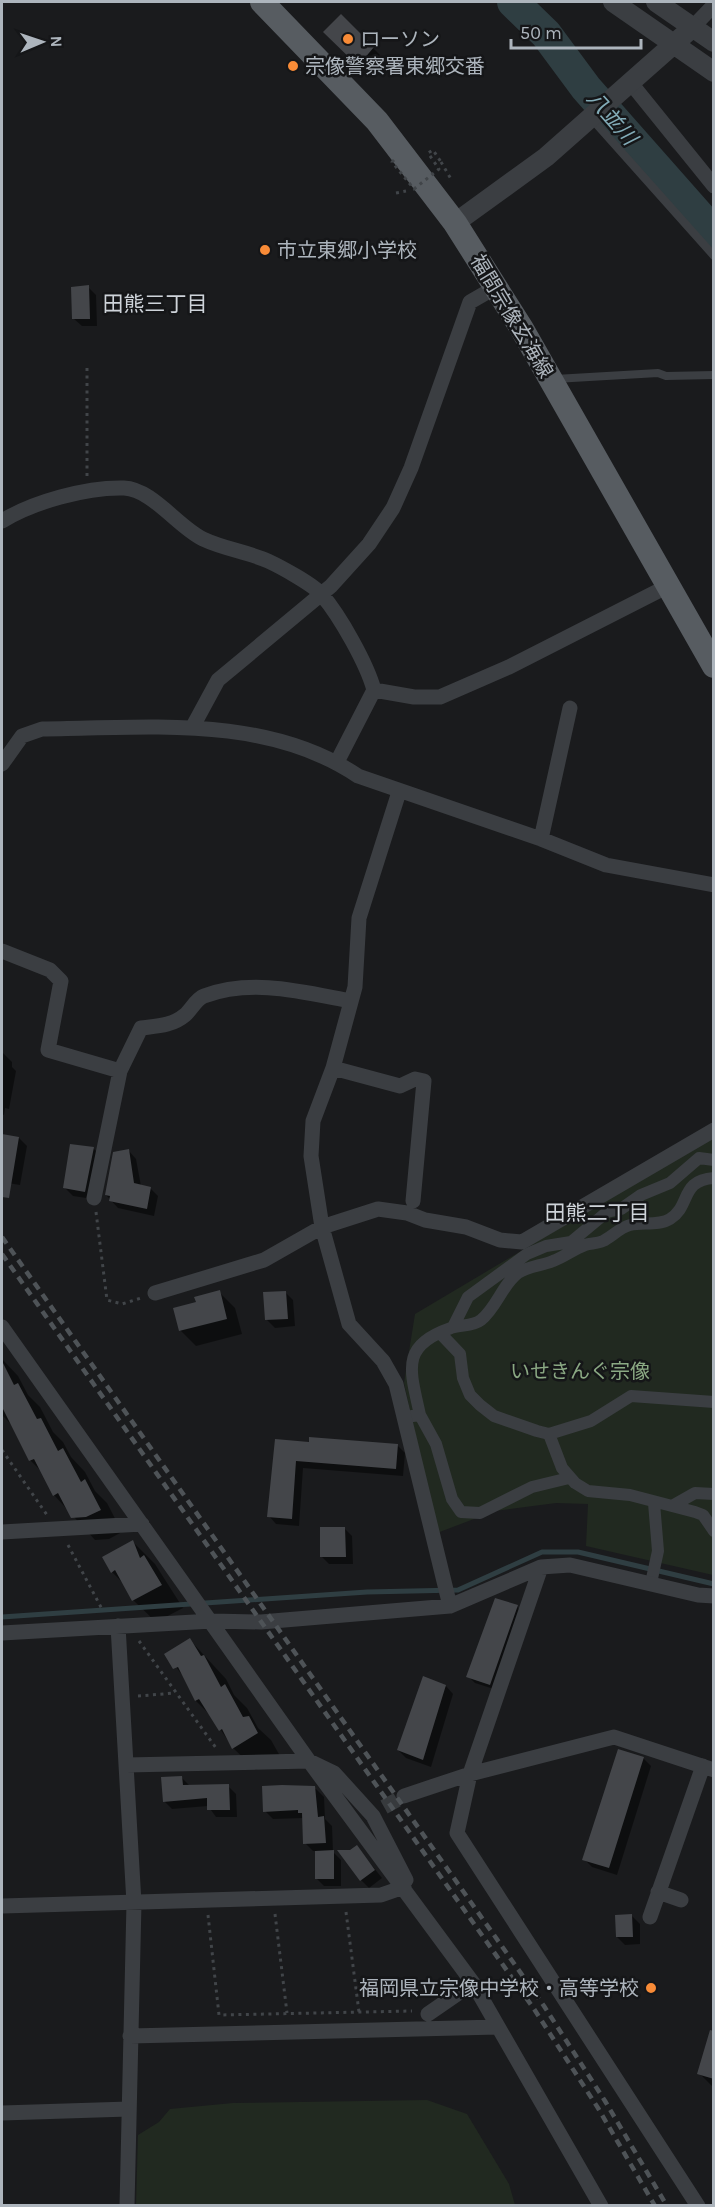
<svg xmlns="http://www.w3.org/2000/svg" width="715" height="2207" viewBox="0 0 715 2207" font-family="Karla,'Noto Sans JP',sans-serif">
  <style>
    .green { fill: #212920 }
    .shadow { fill: #0007 }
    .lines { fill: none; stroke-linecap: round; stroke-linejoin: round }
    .stream { stroke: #2f3e42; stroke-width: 5 }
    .river { stroke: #2f3e42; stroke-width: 32 }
    .building { fill: #44464a }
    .minor-tunnel { stroke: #373a3d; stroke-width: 15; stroke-dasharray: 15 8; stroke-linecap: butt }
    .path { stroke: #414549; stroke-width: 3; stroke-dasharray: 3 4.5; stroke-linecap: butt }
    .service { stroke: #3b3e42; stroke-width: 8 }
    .pedestrian { stroke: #3b3e42; stroke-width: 12 }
    .minor { stroke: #3b3e42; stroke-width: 15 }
    .tertiary { stroke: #3b3e42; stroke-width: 20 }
    .primary { stroke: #575c61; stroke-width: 24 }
    .rail { stroke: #4e5357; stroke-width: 4.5; stroke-dasharray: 8 6; stroke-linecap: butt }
    .path-bridge { stroke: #414549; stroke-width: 3; stroke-dasharray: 3 4.5; stroke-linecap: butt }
    .poi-dot { fill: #f88b37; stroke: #151618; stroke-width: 2 }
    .labels { text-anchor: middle; stroke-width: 5; stroke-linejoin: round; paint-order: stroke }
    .poi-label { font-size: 20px; fill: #adb5bd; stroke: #151618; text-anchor: start }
    .street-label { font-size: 20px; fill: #adb5bd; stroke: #151618 }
    .park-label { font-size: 20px; fill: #8aa883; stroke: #151618 }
    .water-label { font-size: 21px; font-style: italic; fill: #83acb8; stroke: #151618 }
    .neighbourhood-label { font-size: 21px; fill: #ced3d9; stroke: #151618 }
  </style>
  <rect width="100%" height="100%" fill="#1a1b1d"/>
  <!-- green -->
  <path class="green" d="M713 1137V1575L586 1546 588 1504 556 1503 495 1511 437 1533 404 1383 415 1314Z
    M427 2100 467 2114 509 2184 515 2205H136L138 2135 159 2122 170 2109 233 2103Z"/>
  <!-- shadow -->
  <path class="shadow" d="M341 16 380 55 367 73 325 32Z
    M88 287 96 295 97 326H82L74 319Z
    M2 1052 12 1062V1067L16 1071 9 1109 5 1108 4 1115 2 1114Z
    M2 1135 19 1138 27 1146 20 1185 2 1182Z
    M72 1145 94 1149 102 1157 93 1199 73 1196 65 1188Z
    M129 1151 136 1159 141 1186 150 1188 158 1196 154 1216 118 1208 106 1195Z
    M219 1292 235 1308 242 1334 196 1346 180 1330 197 1303Z
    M285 1292 293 1300 295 1326 275 1328 267 1320Z
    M2 1359 18 1376 28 1395 40 1407 53 1432 63 1442 71 1457 85 1472 95 1491 107 1503 122 1532 109 1539 95 1540 54 1495 43 1473 30 1460 14 1427 2 1415Z
    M276 1441 397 1445 405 1453 403 1476 303 1468 299 1526 276 1524 269 1516Z
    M344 1528 352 1536 353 1564H329L321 1556Z
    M133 1542 155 1564 183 1608 156 1622 133 1600 125 1585 112 1572Z
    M517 1607 523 1614 497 1690 475 1683 468 1676Z
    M190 1640 226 1679 234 1695 247 1708 258 1728 271 1740 280 1756 256 1770 233 1748 212 1717 196 1701 186 1680 166 1654Z
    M446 1686 453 1694 431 1767 406 1758 398 1750Z
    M643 1758 651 1766 617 1875 592 1867 584 1859Z
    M181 1777 189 1785 228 1786 236 1794 237 1817H216L208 1806 172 1809 164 1801Z
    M264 1788 316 1789 324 1797 325 1819 332 1826 333 1852 341 1860V1886H324L316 1878V1851H313L305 1843 304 1818 273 1819 265 1811Z
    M357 1847 382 1878 369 1888 361 1880 351 1852Z
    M632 1916 640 1924V1944L625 1945 617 1937Z
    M714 2033V2088L699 2073Z"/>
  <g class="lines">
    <!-- stream -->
    <path class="stream" d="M2 1617 367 1592 458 1590 542 1552H578L714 1584"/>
    <!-- river -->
    <path class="river" d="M513 2 546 34 586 88 714 233"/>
  </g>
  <!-- building -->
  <path class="building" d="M341 14 374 47 358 66 323 32Z
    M89 285 90 319H72L71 287Z
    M2 1134 19 1137 9 1198 2 1197Z
    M70 1144 94 1147 85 1192 63 1188Z
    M129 1149 134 1183 151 1187 147 1209 109 1201 110 1196 105 1195 113 1152Z
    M220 1290 227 1319 179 1331 173 1308 196 1302 194 1297Z
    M286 1291 288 1319 265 1320 263 1292Z
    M2 1361 14 1385 18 1383 37 1419 41 1418 58 1451 63 1448 81 1482 85 1479 101 1510 86 1517 71 1518 58 1493 53 1496 34 1459 29 1461 2 1407Z
    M309 1437 398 1444 396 1469 296 1461 292 1519 267 1517 275 1439 309 1442Z
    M320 1527H345L346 1557H320Z
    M133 1540 140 1558 144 1555 162 1585 132 1601 115 1570 111 1573 102 1557Z
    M495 1598 518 1605 490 1685 466 1677Z
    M190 1638 201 1656 204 1655 221 1687 225 1684 243 1717 249 1716 258 1733 232 1749 222 1729 219 1731 199 1699 195 1701 178 1667 173 1669 164 1654Z
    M423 1676 446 1685 423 1760 397 1750Z
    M618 1749 644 1757 609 1868 582 1860Z
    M182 1776 183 1785 229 1784 230 1810H207V1798L163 1802 161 1777Z
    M282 1785 315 1786 318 1817 324 1816 326 1843 303 1844 302 1813H298V1810L263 1812 262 1786Z
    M357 1845 375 1870 360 1881 337 1850H350Z
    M334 1850V1879H315V1851Z
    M632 1914 633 1937H616L615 1915Z
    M710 2030 714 2031V2079L697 2074Z"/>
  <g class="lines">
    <!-- minor-tunnel -->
    <path class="minor-tunnel" d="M384 1807 404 1796"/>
    <!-- path -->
    <path class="path" d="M441 162 451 179 449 181
      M396 193 406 191
      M87 476V364
      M96 1212 107 1300 122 1304 141 1298
      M2 1450 47 1515
      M68 1545 103 1611
      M139 1641 216 1748
      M138 1696 175 1693
      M346 1912 359 2012
      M275 1914 287 2013
      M208 1915 219 2015 412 2011"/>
    <!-- service -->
    <path class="service" d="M591 118 714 256
      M555 379 658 373 666 376 714 375"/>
    <!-- pedestrian -->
    <path class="pedestrian" d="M453 1327 468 1297 527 1254 546 1246 571 1242 607 1212 621 1209 641 1195 670 1183 699 1158 714 1160
      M440 1333 460 1354 463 1378 470 1395 480 1405 494 1416 537 1431 549 1434 591 1421 631 1396 714 1402
      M420 1415 436 1444 452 1499 461 1512 480 1513 532 1487 569 1478
      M405 1417 420 1415C410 1369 400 1346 451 1328 461 1324 472 1327 481 1320 497 1307 502 1285 518 1273 529 1266 541 1266 553 1261 564 1257 574 1249 585 1245 591 1243 597 1244 603 1241 611 1237 621 1227 630 1225 642 1222 659 1226 670 1219 691 1206 680 1180 714 1178
      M549 1434 562 1468 575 1483 588 1491 630 1495 695 1512 703 1515 714 1531
      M672 1506 695 1493 714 1494
      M651 1583 658 1551 654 1503"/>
    <!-- minor -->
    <path class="minor" d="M693 27 714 5
      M630 82 714 186
      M2 521C33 502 86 487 124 488 152 489 178 527 203 539 224 549 248 552 268 561 281 567 314 585 322 595 340 616 367 664 374 690L337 762
      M374 690 414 697H440L509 667 668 586
      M192 728 218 680 331 586 369 544 393 508 411 468 470 302 496 287
      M2 764 22 736 42 729C147 728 266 714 358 776L541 839 606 865 714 885
      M399 792 359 918 355 987 333 1068 313 1121 311 1156 322 1227 349 1324 383 1361 396 1384 450 1606
      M541 839 570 708
      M2 951 50 970 61 981 48 1050 120 1071
      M333 1068 400 1086 415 1079 424 1081 413 1201
      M94 1198 120 1071 141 1028C157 1026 172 1026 185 1015 191 1010 196 999 204 996 252 978 303 992 351 1001
      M155 1293 264 1260 322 1227 378 1209 407 1213 425 1220 466 1227 500 1240 522 1242 714 1130
      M2 1327 309 1761 473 1983 601 2206
      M2 1532 142 1524
      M541 1567 470 1774 457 1833 698 2206
      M118 1626 134 1903 127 2206
      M2 1633 212 1621 261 1622 450 1606 541 1567 570 1565 698 1595 714 1596
      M126 1765 309 1761 334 1773 373 1816 406 1880
      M404 1796 470 1774 614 1737 714 1770
      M658 1892 681 1900
      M2 1906 381 1895 404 1887
      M650 1917 703 1766
      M428 2014 473 1983
      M130 2036 498 2027
      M2 2113 129 2109"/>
    <!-- tertiary -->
    <path class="tertiary" d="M613 2 714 72
      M656 2 714 42
      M455 223 546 157 693 27"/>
    <!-- primary -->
    <path class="primary" d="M262 2 377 121 455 223 522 329 714 666"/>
    <!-- rail -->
    <path class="rail" d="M2 1237 544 2006 605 2101 667 2206
      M2 1254 534 2009 598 2108 655 2206"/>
    <!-- path-bridge -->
    <path class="path-bridge" d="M394 160 392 162 414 189 439 169 428 153 433 150 441 162"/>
  </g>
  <!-- markers -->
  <g class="poi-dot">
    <circle cx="348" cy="39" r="6"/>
    <circle cx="293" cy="66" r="6"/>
    <circle cx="265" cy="250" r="6"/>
    <circle cx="651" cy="1988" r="6"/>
  </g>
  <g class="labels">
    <!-- poi labels -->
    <g class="poi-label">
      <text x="360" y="46">ローソン</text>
      <text x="305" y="73">宗像警察署東郷交番</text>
      <text x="277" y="257">市立東郷小学校</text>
      <text x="639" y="1995" text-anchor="end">福岡県立宗像中学校・高等学校</text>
    </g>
    <!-- street labels -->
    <g class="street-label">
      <text transform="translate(512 316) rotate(59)" y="7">福間宗像玄海線</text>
    </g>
    <!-- park labels -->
    <g class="park-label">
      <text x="580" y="1378">いせきんぐ宗像</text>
    </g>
    <!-- water labels -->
    <g class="water-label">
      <text transform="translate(612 118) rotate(49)" y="7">八並川</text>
    </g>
    <!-- neighbourhood labels -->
    <g class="neighbourhood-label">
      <text x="155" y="311">田熊三丁目</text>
      <text x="597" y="1220">田熊二丁目</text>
    </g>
  </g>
  <!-- border -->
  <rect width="715" height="2207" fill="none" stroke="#adb5bd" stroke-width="6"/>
  <!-- north arrow -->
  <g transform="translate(42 42) rotate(88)" stroke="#151618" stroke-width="4.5" paint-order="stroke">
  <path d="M0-4.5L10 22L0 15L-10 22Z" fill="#adb5bd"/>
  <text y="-9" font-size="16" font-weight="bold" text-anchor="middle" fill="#adb5bd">N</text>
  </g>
  <!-- scale -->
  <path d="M511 39v9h130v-9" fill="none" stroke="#adb5bd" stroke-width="3"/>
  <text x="520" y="39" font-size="18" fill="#adb5bd" stroke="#151618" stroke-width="4.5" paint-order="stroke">50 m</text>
</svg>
